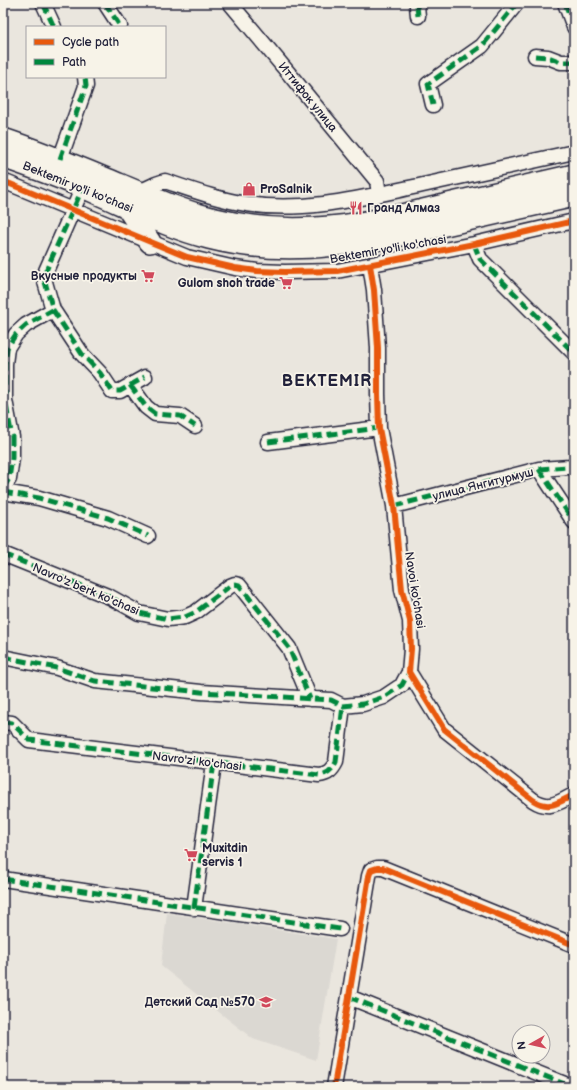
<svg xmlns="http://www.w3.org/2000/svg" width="577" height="1090" viewBox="0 0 577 1090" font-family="'Balsamiq Sans',sans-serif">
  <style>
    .built { fill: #dbd8d2 }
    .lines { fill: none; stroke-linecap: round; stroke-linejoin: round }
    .minor-casing { stroke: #22223b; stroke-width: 17 }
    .highway-casing { stroke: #22223b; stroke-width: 24 }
    .minor { stroke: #f7f3e8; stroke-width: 14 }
    .highway { stroke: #f7f3e8; stroke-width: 21 }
    .quiet { stroke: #00873e; stroke-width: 5; stroke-dasharray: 10 5; stroke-linecap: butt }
    .cycleway-casing { stroke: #f7f3e8; stroke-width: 8 }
    .cycleway { stroke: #e8590c; stroke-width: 6 }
    .labels { text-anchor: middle; stroke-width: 3.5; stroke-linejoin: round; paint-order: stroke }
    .street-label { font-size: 12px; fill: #22223b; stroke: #f7f3e8 }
    .poi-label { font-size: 12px; font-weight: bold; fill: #22223b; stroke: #f7f3e8; text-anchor: start }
    .district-label { font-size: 16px; font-weight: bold; letter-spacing: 1px; fill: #22223b; stroke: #f7f3e8 }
  </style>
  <rect width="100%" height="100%" fill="#eae6de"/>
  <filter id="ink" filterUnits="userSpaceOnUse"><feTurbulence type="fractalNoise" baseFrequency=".025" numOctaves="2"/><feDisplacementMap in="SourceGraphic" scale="8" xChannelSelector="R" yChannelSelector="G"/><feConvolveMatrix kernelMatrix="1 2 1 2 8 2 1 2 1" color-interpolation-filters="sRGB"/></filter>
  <g filter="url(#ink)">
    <!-- built -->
    <path class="built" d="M167 913 336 939 316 1060 253 1039 161 966Z"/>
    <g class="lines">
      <!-- minor casing -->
      <g class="minor-casing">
        <path id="minor" d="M43 3 54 27
          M105 3 120 26
          M230 3 286 70 377 181 379 194
          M565 3 574 27
          M418 16 417 6 420 3
          M535 56 548 57 561 62H574
          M433 105 428 84 482 46 517 3
          M60 159 86 86 85 77
          M3 181 187 257 235 268 257 271 285 272 337 271 474 244 574 221
          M139 192 156 184 165 181C192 190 219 200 247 204 306 213 365 197 423 185 473 174 524 163 574 152
          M474 244 480 259 574 353
          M370 265 374 290 378 348V394L379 428 394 506 402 590 410 621 411 649 409 672 444 729 533 800C550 811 558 802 574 795
          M53 310 82 354 100 373 112 391H120L145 377
          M130 385 146 407 155 414 180 416 195 426
          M268 442 379 428
          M539 469 574 522
          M3 488 9 479 12 458V437L5 400V364L7 348 16 334 26 325 53 310 45 282V273L83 187
          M3 492 39 498 108 518 148 536
          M394 506 539 469 570 467 574 466
          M3 554 110 597 139 613 168 619 185 617 196 612 230 586 235 584 239 585 289 648 310 699
          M3 657 57 668 95 681 201 692 331 700 343 706 363 704 384 697 402 685 409 672
          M3 722 12 723 29 740 319 775C328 774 332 770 336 762L343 706
          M3 879 340 929
          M194 908 214 763
          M349 997 572 1087
          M334 1087 369 876 371 870 377 868H383L574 945"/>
      </g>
      <!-- highway casing -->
      <g class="highway-casing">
        <path id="highway" d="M3 139C42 152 80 168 119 184 150 197 182 211 215 219 297 240 364 224 444 205 488 195 531 185 574 175
          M3 157C34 168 66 179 96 193 133 209 169 228 209 238 272 254 329 248 392 237L574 196
          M126 206 150 242"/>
      </g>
      <!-- minor -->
      <use href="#minor" class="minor"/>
      <!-- highway -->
      <use href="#highway" class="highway"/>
      <!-- quiet -->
      <path class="quiet" d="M43 3 54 27
        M105 3 120 26
        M565 3 574 27
        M418 16 417 6 420 3
        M535 56 548 57 561 62H574
        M433 105 428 84 482 46 517 3
        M60 159 86 86 85 77
        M474 244 480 259 574 353
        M53 310 82 354 100 373 112 391H120L145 377
        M130 385 146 407 155 414 180 416 195 426
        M268 442 379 428
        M539 469 574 522
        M3 488 9 479 12 458V437L5 400V364L7 348 16 334 26 325 53 310 45 282V273L83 187
        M3 492 39 498 108 518 148 536
        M394 506 539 469 570 467 574 466
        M3 554 110 597 139 613 168 619 185 617 196 612 230 586 235 584 239 585 289 648 310 699
        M3 657 57 668 95 681 201 692 331 700 343 706 363 704 384 697 402 685 409 672
        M3 722 12 723 29 740 319 775C328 774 332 770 336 762L343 706
        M3 879 340 929
        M194 908 214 763
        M349 997 572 1087"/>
      <!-- cycleway casing -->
      <g class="cycleway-casing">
        <path id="cycleway" d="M3 181 187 257 235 268 257 271 285 272 337 271 474 244 574 221
          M370 265 374 290 378 348V394L379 428 394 506 402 590 410 621 411 649 409 672 444 729 533 800C550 811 558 802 574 795
          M334 1087 369 876 371 870 377 868H383L574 945"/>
      </g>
      <!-- cycleway -->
      <use href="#cycleway" class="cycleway"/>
    </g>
  </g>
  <!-- icons -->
  <defs>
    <g id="shop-bare" transform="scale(1.08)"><path d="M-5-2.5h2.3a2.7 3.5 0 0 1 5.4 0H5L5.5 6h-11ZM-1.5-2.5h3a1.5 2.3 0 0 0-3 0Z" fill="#d1495b" stroke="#f7f3e8" stroke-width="2.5" paint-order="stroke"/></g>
    <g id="restaurant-bare" transform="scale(1.08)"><path d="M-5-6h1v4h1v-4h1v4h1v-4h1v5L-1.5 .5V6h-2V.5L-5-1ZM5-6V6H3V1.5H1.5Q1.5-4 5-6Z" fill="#d1495b" stroke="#f7f3e8" stroke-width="2.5" paint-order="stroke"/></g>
    <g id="supermarket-bare" transform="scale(1.08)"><path d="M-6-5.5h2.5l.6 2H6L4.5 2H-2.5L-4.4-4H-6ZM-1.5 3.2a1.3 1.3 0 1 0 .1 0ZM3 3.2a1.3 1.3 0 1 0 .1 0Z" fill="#d1495b" stroke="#f7f3e8" stroke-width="2.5" paint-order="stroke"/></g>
    <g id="school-bare" transform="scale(1.08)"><path d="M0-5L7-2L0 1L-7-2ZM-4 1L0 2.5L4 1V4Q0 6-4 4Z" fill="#d1495b" stroke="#f7f3e8" stroke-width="2.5" paint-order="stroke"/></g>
  </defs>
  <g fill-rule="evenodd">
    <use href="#shop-bare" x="249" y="189"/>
    <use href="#restaurant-bare" x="356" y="208"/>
    <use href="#supermarket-bare" x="148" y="276"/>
    <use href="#supermarket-bare" x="286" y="283"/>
    <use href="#supermarket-bare" x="191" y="855"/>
    <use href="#school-bare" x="266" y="1002"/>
  </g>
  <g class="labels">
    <!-- street labels -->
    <g class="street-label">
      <text transform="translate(308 97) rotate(51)" y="4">Иттифок улица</text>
      <text transform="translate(78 187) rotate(22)" y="4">Bektemir yo'li ko'chasi</text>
      <text transform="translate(388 249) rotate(-10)" y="4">Bektemir yo'li ko'chasi</text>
      <text transform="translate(483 484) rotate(-14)" y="4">улица Янгитурмуш</text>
      <text transform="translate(86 589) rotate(23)" y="4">Navro'z berk ko'chasi</text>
      <text transform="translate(415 590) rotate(81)" y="4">Navoi ko'chasi</text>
      <text transform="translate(197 761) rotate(7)" y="4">Navro'zi ko'chasi</text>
    </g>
    <!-- poi labels -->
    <g class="poi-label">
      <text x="260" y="193">ProSalnik</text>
      <text x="367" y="212">Гранд Алмаз</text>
      <text x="137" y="280" text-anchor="end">Вкусные продукты</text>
      <text x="275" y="287" text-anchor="end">Gulom shoh trade</text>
      <text x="202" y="852">Muxitdin<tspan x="202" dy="14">servis 1</tspan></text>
      <text x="255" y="1006" text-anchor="end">Детский Сад №570</text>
    </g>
    <!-- district labels -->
    <g class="district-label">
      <text x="327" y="386">BEKTEMIR</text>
    </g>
  </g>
  <!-- margin -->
  <rect width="577" height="1090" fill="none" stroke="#f7f3e8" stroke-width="16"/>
  <rect x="8" y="8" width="561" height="1074" fill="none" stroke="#22223b" stroke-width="1.5" filter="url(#ink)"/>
  <!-- legend -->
  <rect x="26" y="26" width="140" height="52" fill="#f7f3e8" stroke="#a29fa3"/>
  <rect x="34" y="39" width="20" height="6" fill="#e8590c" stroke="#a29fa3"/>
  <text x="62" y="46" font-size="12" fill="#22223b">Cycle path</text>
  <rect x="34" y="59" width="20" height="6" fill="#00873e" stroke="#a29fa3"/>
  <text x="62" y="66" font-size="12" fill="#22223b">Path</text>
  <!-- north arrow -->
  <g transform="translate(531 1044) rotate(262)"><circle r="19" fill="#f7f3e8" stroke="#a29fa3"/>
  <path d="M0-3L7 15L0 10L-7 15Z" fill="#d1495b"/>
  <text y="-6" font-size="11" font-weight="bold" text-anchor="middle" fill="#22223b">N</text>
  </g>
</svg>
